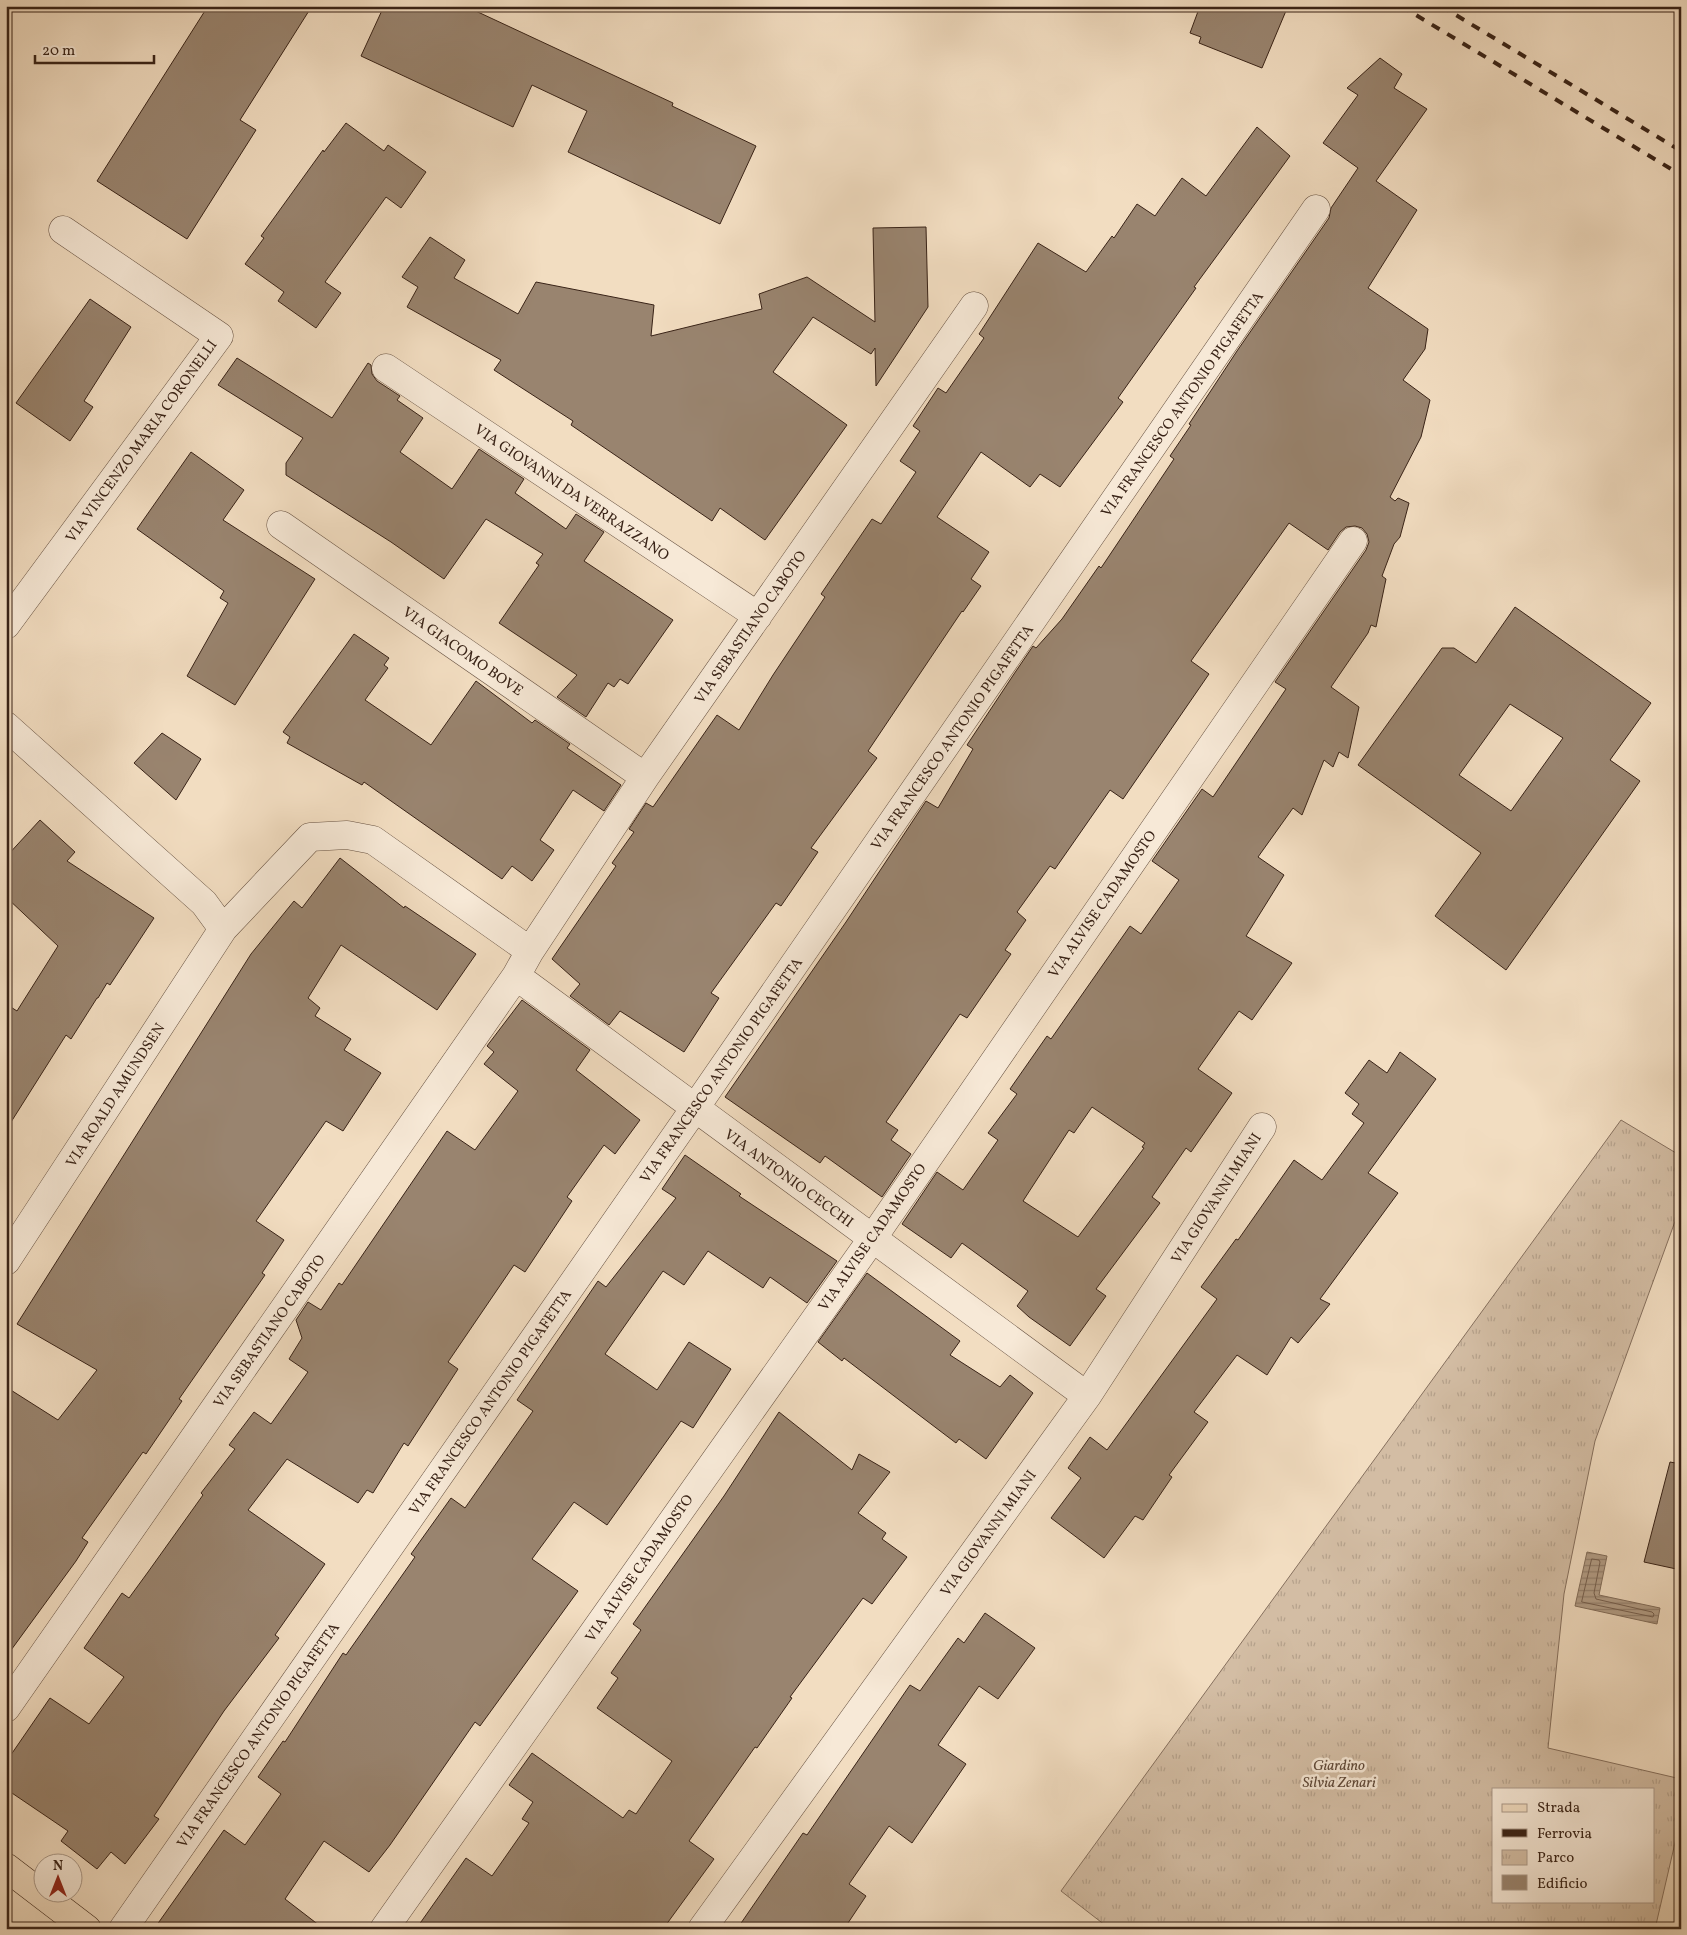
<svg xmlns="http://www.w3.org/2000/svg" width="1687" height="1935" viewBox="0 0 1687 1935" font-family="Vollkorn,serif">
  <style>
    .park { fill: url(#park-tufts); stroke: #86705e; fill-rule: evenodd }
    .water { fill: url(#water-rules); stroke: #826d5a }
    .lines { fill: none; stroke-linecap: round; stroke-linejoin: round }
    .shore { stroke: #76604f; stroke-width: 1 }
    .building { fill: #99846f; stroke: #392317; fill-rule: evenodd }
    .minor-casing { stroke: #675242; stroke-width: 29 }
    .major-casing { stroke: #392317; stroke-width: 29 }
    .minor { stroke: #f7e9d7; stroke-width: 28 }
    .major { stroke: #f2ddc1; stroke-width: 28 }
    .rail { stroke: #392317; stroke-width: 4; stroke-dasharray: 9 9; stroke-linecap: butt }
    .labels { text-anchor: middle; stroke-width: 5; stroke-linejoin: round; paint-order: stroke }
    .street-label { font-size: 15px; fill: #392317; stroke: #f7e9d7 }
    .park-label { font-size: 15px; font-style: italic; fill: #604a3a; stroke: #f7e9d7 }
  </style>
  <defs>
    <pattern id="park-tufts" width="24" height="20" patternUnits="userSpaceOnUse" patternTransform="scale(1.25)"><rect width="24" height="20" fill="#d3bda4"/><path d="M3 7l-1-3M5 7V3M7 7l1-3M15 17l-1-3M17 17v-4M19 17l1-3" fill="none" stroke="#b6a28c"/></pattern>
    <pattern id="water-rules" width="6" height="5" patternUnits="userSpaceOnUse" patternTransform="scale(1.25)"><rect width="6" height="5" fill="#b39e87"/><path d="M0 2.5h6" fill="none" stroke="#93806d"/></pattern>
  </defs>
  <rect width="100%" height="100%" fill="#f2ddc1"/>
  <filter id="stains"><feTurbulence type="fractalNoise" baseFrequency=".004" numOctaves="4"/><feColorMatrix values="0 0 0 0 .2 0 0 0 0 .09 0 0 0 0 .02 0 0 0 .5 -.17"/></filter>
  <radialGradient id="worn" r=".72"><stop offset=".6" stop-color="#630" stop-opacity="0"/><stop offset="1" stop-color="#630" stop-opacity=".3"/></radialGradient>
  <!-- park -->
  <path class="park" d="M1621 1120 1681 1156V1205L1595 1441 1564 1594 1548 1748 1681 1779V1817L1655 1929H1110L1061 1891ZM1493 1789H1653V1901H1493Z"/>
  <!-- water -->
  <path class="water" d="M1587 1552 1607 1556 1599 1595 1660 1608 1657 1624 1575 1606Z"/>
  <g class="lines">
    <!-- shore -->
    <path class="shore" d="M1592 1559 1599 1560 1600 1562 1594 1593 1596 1599 1652 1612 1654 1614 1653 1617 1582 1602Z"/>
  </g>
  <!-- building -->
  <path class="building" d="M208 6H312L240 120 256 130 187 239 97 181Z
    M384 6H465L673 103 672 106 756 146 720 224 568 152 587 111 532 85 513 127 361 56Z
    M1200 6H1288L1262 68 1199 43 1201 37 1190 33Z
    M1380 58 1402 74 1394 88 1427 109 1376 181 1417 210 1368 288 1428 329 1425 349 1403 380 1430 400 1421 437 1390 497 1395 501 1398 498 1409 503 1400 537 1394 544 1382 576 1386 579 1376 627 1371 625 1368 633 1331 687 1359 707 1348 758 1339 752 1333 767 1324 760 1302 815 1293 808 1258 857 1284 875 1246 936 1292 963 1252 1020 1239 1011 1198 1069 1232 1093 1191 1152 1186 1148 1152 1197 1160 1203 1096 1289 1106 1296 1070 1346 1029 1317 1017 1306 1028 1291 962 1243 951 1258 902 1224 937 1172 963 1190 998 1140 988 1133 1017 1094 1010 1089 1047 1036 1051 1039 1130 926 1141 934 1179 880 1152 861 1202 789 1213 797 1286 689 1275 682 1366 550 1369 542 1367 534 1362 528 1355 526 1346 527 1340 532 1328 550 1289 523 1191 661 1209 674 1123 799 1110 790 1055 869 1050 866 1017 912 1026 920 1005 950 1011 954 967 1018 960 1014 886 1122 898 1130 891 1140 911 1154 882 1197 825 1156 820 1163 725 1097 846 922 926 801 938 808 973 749 967 745 1014 674 1033 646 1036 648 1062 619 1099 566 1101 568 1174 459 1170 456 1191 425 1189 424 1237 351 1329 218 1331 208 1358 168 1323 143 1358 95 1347 88ZM1092 1107 1145 1143 1142 1147 1144 1148 1078 1237 1023 1201 1069 1130 1074 1133Z
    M346 123 384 151 388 145 426 172 401 208 386 197 325 282 341 293 316 328 278 301 284 292 245 264 264 238 261 236 323 150 324 152Z
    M1257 127 1290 156 1194 287 1196 288 1118 398 1123 402 1060 487 1040 474 1030 487 981 452 937 517 989 552 971 579 981 586 963 612 962 611 868 751 877 758 811 848 818 852 781 906 776 903 711 993 719 998 684 1052 620 1011 609 1025 570 996 580 984 552 959 616 866 612 863 634 832 629 829 646 803 653 807 717 715 739 730 773 675 825 597 821 594 872 519 881 524 916 472 900 461 920 431 913 426 938 388 946 393 984 338 979 334 1038 243 1086 272 1112 236 1114 238 1137 204 1155 216 1182 178 1206 196Z
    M926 227 928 307 876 386 875 348 871 354 813 317 773 372 847 425 765 540 720 508 712 521 571 425 573 421 494 370 501 360 407 307 418 287 402 277 430 237 465 260 454 278 518 314 536 282 654 305 651 336 762 309 759 294 807 277 875 322 873 228Z
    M90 299 131 327 84 401 93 407 70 441 16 403Z
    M237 358 332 418 368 363 371 365 372 374 377 381 400 396 397 400 423 418 400 452 452 489 479 449 524 479 515 493 566 529 576 514 604 532 584 561 673 620 628 684 620 679 614 687 608 683 586 717 557 697 577 675 499 623 539 565 536 563 543 554 486 519 444 579 391 542 286 475V463L303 438 218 385Z
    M191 452 244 490 223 520 315 579 235 705 187 676 228 603 220 598 224 591 137 529Z
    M1515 607 1651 703 1610 760 1640 781 1506 970 1435 916 1481 853 1358 765 1442 648H1454L1476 663ZM1510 704 1563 738 1511 811 1459 775Z
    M354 634 389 658 384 665 388 668 365 700 431 745 476 681 532 723 535 720 570 744 567 748 621 785 604 811 573 790 540 840 554 850 532 881 512 866 502 879 364 782 362 785 287 743 290 737 283 732Z
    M162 733 201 759 176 800 134 763Z
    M40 820 75 852 67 861 154 918 110 985 107 983 98 998H97L71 1039 66 1035 6 1130V1004L17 1011 58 946 6 897V857Z
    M340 858 404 908 405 906 476 954 437 1010 341 945 308 998 320 1008 315 1016 351 1039 344 1050 381 1073 343 1131 326 1121 256 1221 284 1240 262 1273 265 1275 179 1399 182 1401 146 1454 143 1452 82 1538 88 1542 76 1561 6 1657V1387L58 1420 97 1370 17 1324 251 954 294 901 302 908Z
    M522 1000 590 1050 576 1070 640 1120 615 1154 604 1145 567 1197 572 1201 525 1272 514 1265 448 1362 458 1369 408 1446 404 1443 373 1493 367 1490 358 1503 287 1459 248 1510 325 1564 275 1635 279 1638 224 1711 154 1816 159 1819 125 1864 111 1852 97 1869 61 1841 68 1831 6 1789V1762L50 1698 89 1724 124 1677 84 1648 122 1593 129 1598 148 1572 203 1495 201 1493 235 1449 229 1445 254 1412 271 1424 308 1372 289 1359 302 1338 296 1320 308 1302 321 1310 339 1283 342 1285 447 1131 475 1150 518 1091 484 1064 494 1052 487 1046Z
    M1400 1052 1436 1079 1368 1173 1398 1193 1320 1299 1330 1304 1298 1343 1291 1337 1267 1375 1237 1355 1194 1412 1208 1422 1169 1475 1172 1477 1143 1520 1135 1516 1104 1558 1051 1518 1081 1478 1068 1468 1090 1437 1107 1450 1217 1299 1201 1287 1236 1239 1238 1240 1294 1160 1322 1180 1364 1123 1352 1114 1359 1104 1345 1093 1369 1060 1387 1073Z
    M685 1155 741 1194 739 1196 837 1261 807 1303 770 1277 763 1288 708 1251 684 1285 663 1271 605 1354 657 1390 689 1342 731 1369 693 1428 681 1421 607 1525 574 1502 532 1559 578 1591 480 1726 475 1722 390 1845 369 1872 324 1841 285 1899 324 1929H154L224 1830 245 1845 281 1794 258 1777 283 1741 285 1742 343 1653 346 1655 415 1557 411 1554 451 1498 465 1508 533 1411 517 1400 598 1281 606 1287 676 1198 662 1189Z
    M867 1273 960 1341 950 1355 1000 1387 1010 1375 1033 1393 986 1459 959 1439 956 1443 844 1358 842 1361 818 1342Z
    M779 1412 852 1470 859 1454 890 1472 858 1513 886 1533 882 1539 907 1557 872 1604 863 1598 790 1697 792 1698 757 1748 755 1747 689 1841 714 1859 663 1929H416L466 1858 492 1876 529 1823 522 1819 533 1802 509 1785 532 1753 623 1818 629 1810 636 1814 672 1761 597 1708 618 1678 611 1673 641 1630 633 1624 724 1496Z
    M1670 1462 1681 1464V1570L1644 1562Z
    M985 1613 1035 1648 998 1699 979 1686 938 1745 966 1764 912 1843 889 1826 849 1884 866 1896 844 1929H737L803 1833 807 1835 910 1685 920 1691 958 1638 964 1643Z"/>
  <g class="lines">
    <!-- minor casing -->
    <g class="minor-casing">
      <path id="minor" d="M386 368 758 616
        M281 525 645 777
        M6 625 219 336 63 230
        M6 726 204 903 223 929
        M516 976 1087 1396
        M6 1261 223 929 310 837 347 835 373 840 530 951
        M6 1708 516 976 530 951 645 777 974 306
        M123 1929 695 1108 1316 209
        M384 1929 872 1239 1353 541
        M702 1929 1087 1396 1262 1127"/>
    </g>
    <!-- major casing -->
    <g class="major-casing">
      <path id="major" d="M6 1867 87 1929"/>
    </g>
    <!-- minor -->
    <use href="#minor" class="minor"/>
    <!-- major -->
    <use href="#major" class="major"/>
    <!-- rail -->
    <path class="rail" d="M1401 6 1681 175
      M1441 6 1681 151"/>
  </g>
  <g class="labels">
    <!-- street labels -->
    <g class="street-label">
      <text transform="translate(1182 404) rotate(-55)" y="5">VIA FRANCESCO ANTONIO PIGAFETTA</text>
      <text transform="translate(141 441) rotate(-54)" y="5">VIA VINCENZO MARIA CORONELLI</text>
      <text transform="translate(572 492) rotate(34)" y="5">VIA GIOVANNI DA VERRAZZANO</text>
      <text transform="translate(750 627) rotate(-55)" y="5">VIA SEBASTIANO CABOTO</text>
      <text transform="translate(463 651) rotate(35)" y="5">VIA GIACOMO BOVE</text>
      <text transform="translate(952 737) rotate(-55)" y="5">VIA FRANCESCO ANTONIO PIGAFETTA</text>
      <text transform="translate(1102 904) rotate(-55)" y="5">VIA ALVISE CADAMOSTO</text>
      <text transform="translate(721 1070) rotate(-55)" y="5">VIA FRANCESCO ANTONIO PIGAFETTA</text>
      <text transform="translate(115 1095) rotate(-57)" y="5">VIA ROALD AMUNDSEN</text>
      <text transform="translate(789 1178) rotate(36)" y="5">VIA ANTONIO CECCHI</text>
      <text transform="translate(1216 1198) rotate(-57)" y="5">VIA GIOVANNI MIANI</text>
      <text transform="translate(872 1237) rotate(-55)" y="5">VIA ALVISE CADAMOSTO</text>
      <text transform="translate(269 1331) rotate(-55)" y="5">VIA SEBASTIANO CABOTO</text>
      <text transform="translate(490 1402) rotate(-55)" y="5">VIA FRANCESCO ANTONIO PIGAFETTA</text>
      <text transform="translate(988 1533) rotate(-54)" y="5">VIA GIOVANNI MIANI</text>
      <text transform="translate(639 1568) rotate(-55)" y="5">VIA ALVISE CADAMOSTO</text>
      <text transform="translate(258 1735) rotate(-55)" y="5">VIA FRANCESCO ANTONIO PIGAFETTA</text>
    </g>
    <!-- park labels -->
    <g class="park-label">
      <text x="1339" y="1770">Giardino<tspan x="1339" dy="17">Silvia Zenari</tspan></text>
    </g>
  </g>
  <!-- margin -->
  <rect width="1687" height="1935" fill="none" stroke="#f2ddc1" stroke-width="25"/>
  <rect x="8" y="8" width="1672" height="1920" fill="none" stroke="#392317" stroke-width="2.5"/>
  <rect x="12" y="12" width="1662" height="1910" fill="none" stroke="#392317"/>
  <!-- legend -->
  <rect x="1492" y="1788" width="162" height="115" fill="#f7e9d7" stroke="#ab9a8a"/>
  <rect x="1502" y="1804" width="25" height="8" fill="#f2ddc1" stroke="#ab9a8a"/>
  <text x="1537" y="1812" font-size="15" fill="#392317">Strada</text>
  <rect x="1502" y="1829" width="25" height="8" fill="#392317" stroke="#ab9a8a"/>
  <text x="1537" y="1838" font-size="15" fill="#392317">Ferrovia</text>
  <rect x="1502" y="1850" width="25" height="15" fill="url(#park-tufts)" stroke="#ab9a8a"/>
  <text x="1537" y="1862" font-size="15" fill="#392317">Parco</text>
  <rect x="1502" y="1875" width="25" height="15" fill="#99846f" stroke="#ab9a8a"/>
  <text x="1537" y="1888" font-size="15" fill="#392317">Edificio</text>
  <!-- north arrow -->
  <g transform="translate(58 1878)"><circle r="24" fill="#f7e9d7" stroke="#ab9a8a"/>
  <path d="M0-4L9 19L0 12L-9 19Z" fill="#8f2418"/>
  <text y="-8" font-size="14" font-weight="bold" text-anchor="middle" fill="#392317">N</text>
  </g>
  <!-- scale -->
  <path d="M35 55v8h119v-8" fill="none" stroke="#392317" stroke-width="2.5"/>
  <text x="42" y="55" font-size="15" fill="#392317" stroke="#f7e9d7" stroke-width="4" paint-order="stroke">20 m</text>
  <rect width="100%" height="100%" filter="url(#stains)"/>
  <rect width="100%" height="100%" fill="url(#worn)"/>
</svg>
